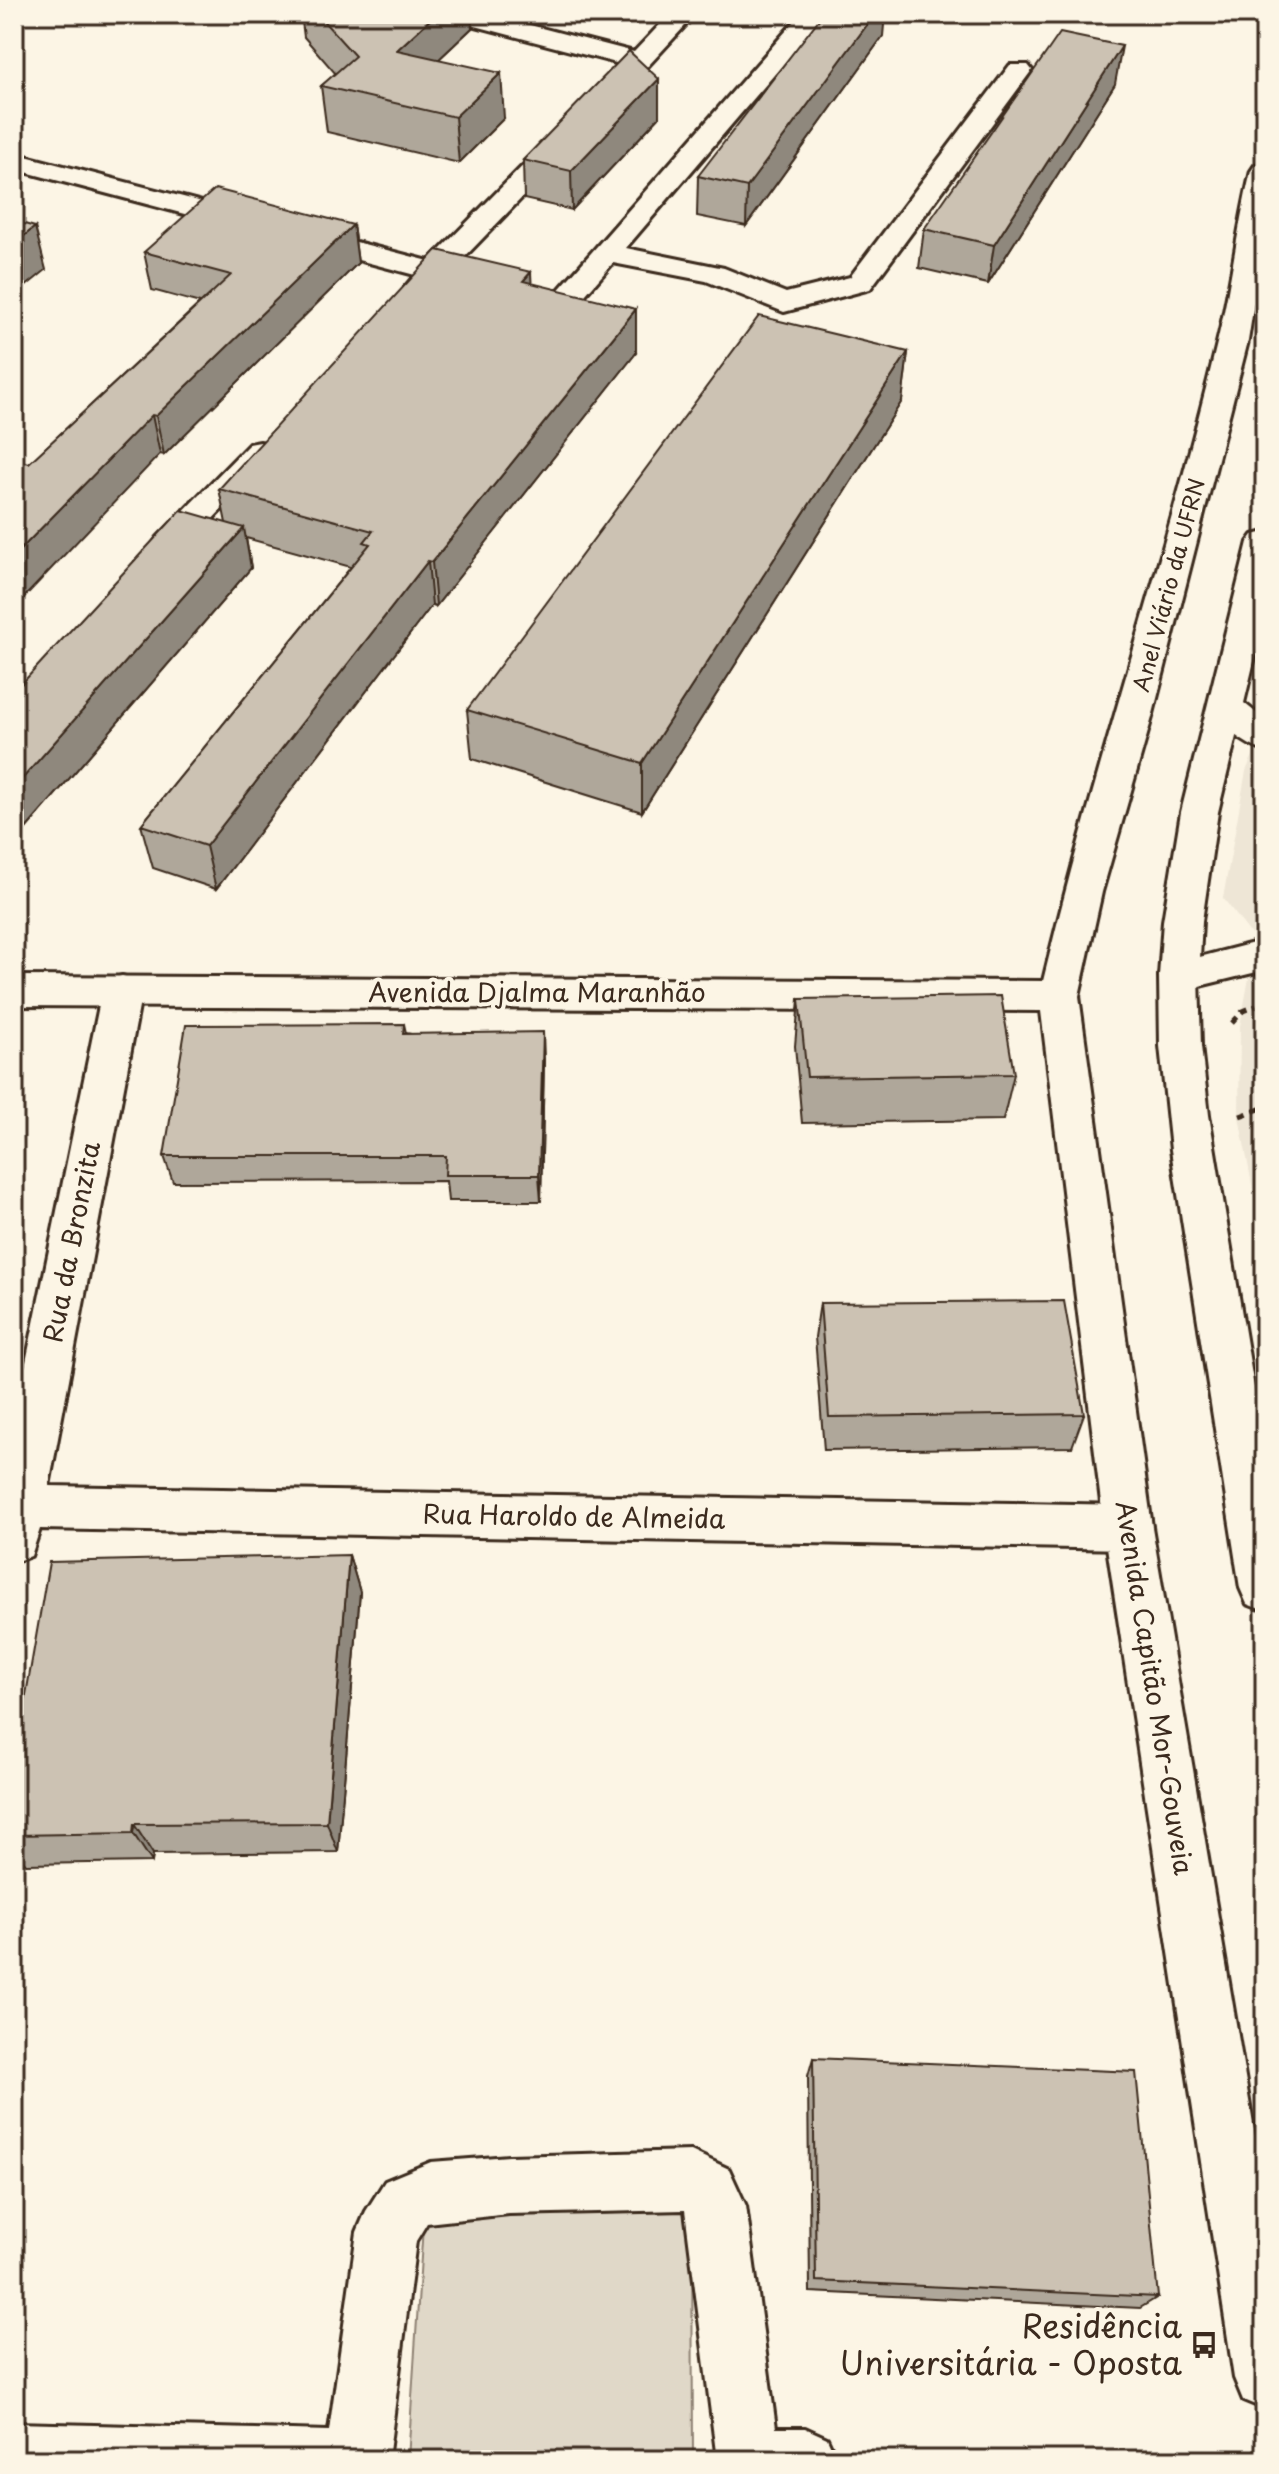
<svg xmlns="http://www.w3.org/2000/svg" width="1279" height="2474" viewBox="0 0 1279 2474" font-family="'Playpen Sans',sans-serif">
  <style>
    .built { fill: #eee6d6 }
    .green { fill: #e0d8c8; stroke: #8e8173; stroke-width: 2 }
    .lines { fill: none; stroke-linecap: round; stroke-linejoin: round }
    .minor-casing { stroke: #3b2a1e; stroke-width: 6 }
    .major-casing { stroke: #3b2a1e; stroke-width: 6 }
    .path { stroke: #3b2a1e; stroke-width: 5; stroke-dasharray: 8 6; stroke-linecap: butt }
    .minor { fill: #fcf5e5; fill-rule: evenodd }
    .major { fill: #fcf5e5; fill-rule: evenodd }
    .wall { fill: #afa79a; stroke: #3b2a1e; stroke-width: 2 }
    .shaded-wall { fill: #8f887d; stroke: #3b2a1e; stroke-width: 2 }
    .building { fill: #ccc2b3; stroke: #3b2a1e; stroke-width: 2 }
    .labels { text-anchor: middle; stroke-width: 8; stroke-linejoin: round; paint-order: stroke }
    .far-street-label { font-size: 22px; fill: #3b2a1e; stroke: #fcf5e5 }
    .street-label { font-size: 26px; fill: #3b2a1e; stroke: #fcf5e5 }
    .near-poi-label { font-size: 32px; fill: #3b2a1e; stroke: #fcf5e5; text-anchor: end }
  </style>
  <rect width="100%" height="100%" fill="#fcf5e5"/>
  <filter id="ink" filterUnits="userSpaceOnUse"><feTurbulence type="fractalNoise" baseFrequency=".0125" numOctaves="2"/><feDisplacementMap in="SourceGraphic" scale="16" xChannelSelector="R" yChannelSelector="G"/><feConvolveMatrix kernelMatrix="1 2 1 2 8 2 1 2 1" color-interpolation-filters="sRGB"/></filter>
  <g filter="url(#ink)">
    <!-- built -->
    <path class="built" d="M1265 728V1252L1239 1117 1240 1026 1256 941 1223 898 1246 771Z"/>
    <!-- green -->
    <path class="green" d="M692 2207 693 2460H408L424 2210Z"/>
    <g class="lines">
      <!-- minor casing -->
      <g class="minor-casing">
        <path id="minor" d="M446 14H487L634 52 670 14H696L648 66 639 69 449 19Z
          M801 14H826L626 248 724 268 786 293 850 277 1010 65H1028L1032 70 870 289 784 312 706 281 613 263 571 311 561 314 441 282C430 293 425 297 410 293L405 287 415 275 14 169V153L429 261 555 133H573L577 139 573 145 454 268 555 294Z
          M260 442 271 444 276 451 271 458 182 551 170 554 158 551 153 544 158 537 249 444Z
          M1226 695 1239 699 1265 720V751C1244 745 1220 725 1208 707L1213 699Z
          M1265 940V970L1179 991 1165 986 1159 976 1165 966Z
          M122 976 136 980 142 991 49 1486 1128 1505 1145 1511 1152 1527 1145 1543 1128 1549 40 1529 31 1556 14 1562V1421L102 991 108 980Z
          M691 2151 729 2169 746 2206 776 2428H805L827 2438 837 2460H717L685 2210 509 2214 427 2223 416 2241 388 2460H14V2423L329 2431 357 2232 366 2211 385 2181 431 2162 509 2156Z"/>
      </g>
      <!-- major casing -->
      <g class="major-casing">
        <path id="major" d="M1265 163V233L1248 341 1153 714 1102 892 1079 996 1152 1527 1265 2195V2409L1243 2400 1234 2378 1104 1527 1041 1011 14 1006V976L1043 981C1094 767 1166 558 1217 343 1231 287 1237 228 1251 171L1255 165Z
          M1265 532V615L1218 812 1202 921 1199 976 1201 1046 1209 1115 1265 1454V1611L1247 1604 1240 1588 1171 1150 1160 1046 1159 976 1163 921 1181 812 1248 542 1253 535Z"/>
      </g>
      <!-- path -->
      <path class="path" d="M1232 1023 1243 1011 1256 1006
        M1240 1116 1265 1107"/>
      <!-- minor -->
      <use href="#minor" class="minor"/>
      <!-- major -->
      <use href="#major" class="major"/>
    </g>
    <!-- wall -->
    <path class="wall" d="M301 14H471L472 28 439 59 504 118 459 163 327 132 321 86 336 74 304 37Z
      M883 36 746 226 697 216 698 176Z
      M659 79V117L572 210 524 199 523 160Z
      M1115 84 988 284 919 268 924 229Z
      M353 225 358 263 164 455 160 454 29 463 200 303 152 290 144 252Z
      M532 283 636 353 436 606 432 605 216 889 153 868 141 825 351 567 246 538 251 568 24 831 14 828V692L226 523 219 489Z
      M908 352 902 401 642 812 472 759 467 710Z
      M799 999 1014 1074 1003 1120 802 1123 795 1046Z
      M404 1024 406 1033 544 1059 541 1201H448L446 1181 173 1182 164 1156Z
      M820 1303 1084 1414 1072 1447 824 1450 815 1337Z
      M349 1555 360 1592 338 1852 153 1854 152 1862 26 1864 14 1850V1764Z
      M813 2058 1158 2297 1140 2308 810 2292 808 2076Z"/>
    <!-- shaded-wall -->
    <path class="shaded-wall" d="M436 14H471L472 28 401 95 397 50Z
      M875 14H885L883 36 746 226 747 187Z
      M1122 46 1115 84 988 284 994 245Z
      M501 73 504 118 459 163 455 117Z
      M659 79V117L572 210 571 171Z
      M353 225 358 263 164 455 156 416Z
      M35 227 46 270 14 296V244Z
      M531 272 533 315 523 281Z
      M636 309V353L436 606 432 562Z
      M908 352 902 401 642 812V763Z
      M152 415 160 454 14 608V556Z
      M244 528 251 568 24 831 14 802V788Z
      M428 561 432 605 216 889 206 846Z
      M543 1032 544 1059 541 1201 539 1175Z
      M349 1555 360 1592 338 1852 327 1823Z
      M134 1824 153 1854 152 1862 133 1833Z"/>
    <!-- building -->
    <path class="building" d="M317 14H436L397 50 501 73 455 117 321 86 355 56Z
      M823 14H875L747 187 698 176Z
      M1060 33 1122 46 994 245 924 229Z
      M629 51 659 79 571 171 523 160Z
      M215 189 353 225 156 416 152 415 14 556V473L25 462 29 463 231 275 144 252Z
      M14 221 35 227 14 244Z
      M437 250 531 272 523 281 636 309 432 562 428 561 206 846 141 825 370 544 364 542 373 531 219 489Z
      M759 316 908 352 642 763 467 710Z
      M181 510 244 528 14 788V692Z
      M1001 996 1014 1074 807 1077 799 999Z
      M404 1024 403 1034 543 1032 539 1175H445L446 1156H164L186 1025Z
      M1064 1301 1084 1414 829 1417 820 1303Z
      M349 1555 327 1823 134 1824 133 1833 14 1835V1764L49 1562Z
      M813 2058 1136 2072 1158 2297 816 2281Z"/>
  </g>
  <!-- icons -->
  <defs>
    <g id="bus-bare" transform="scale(2.16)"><path d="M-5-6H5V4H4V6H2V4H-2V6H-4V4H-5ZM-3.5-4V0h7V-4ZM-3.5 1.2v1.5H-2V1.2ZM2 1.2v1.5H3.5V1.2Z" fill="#3b2a1e" stroke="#fcf5e5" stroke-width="2.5" paint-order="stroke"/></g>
  </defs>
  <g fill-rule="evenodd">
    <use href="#bus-bare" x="1204" y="2345"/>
  </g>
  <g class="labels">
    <!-- far-street labels -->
    <g class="far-street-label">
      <text transform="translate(1169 585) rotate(-75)" y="8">Anel Viário da UFRN</text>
    </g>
    <!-- street labels -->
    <g class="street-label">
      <text x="537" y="1002">Avenida Djalma Maranhão</text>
      <text transform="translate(72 1242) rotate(-79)" y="9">Rua da Bronzita</text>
      <text transform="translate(574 1517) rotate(1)" y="9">Rua Haroldo de Almeida</text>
      <text transform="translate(1154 1688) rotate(81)" y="9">Avenida Capitão Mor-Gouveia</text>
    </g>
    <!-- near-poi labels -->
    <g class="near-poi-label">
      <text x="1182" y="2338">Residência<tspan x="1182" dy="37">Universitária - Oposta</tspan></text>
    </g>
  </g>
  <!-- margin -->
  <rect width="1279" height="2474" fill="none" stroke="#fcf5e5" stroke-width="48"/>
  <rect x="24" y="24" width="1231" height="2426" fill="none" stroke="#3b2a1e" stroke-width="3" filter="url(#ink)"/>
</svg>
